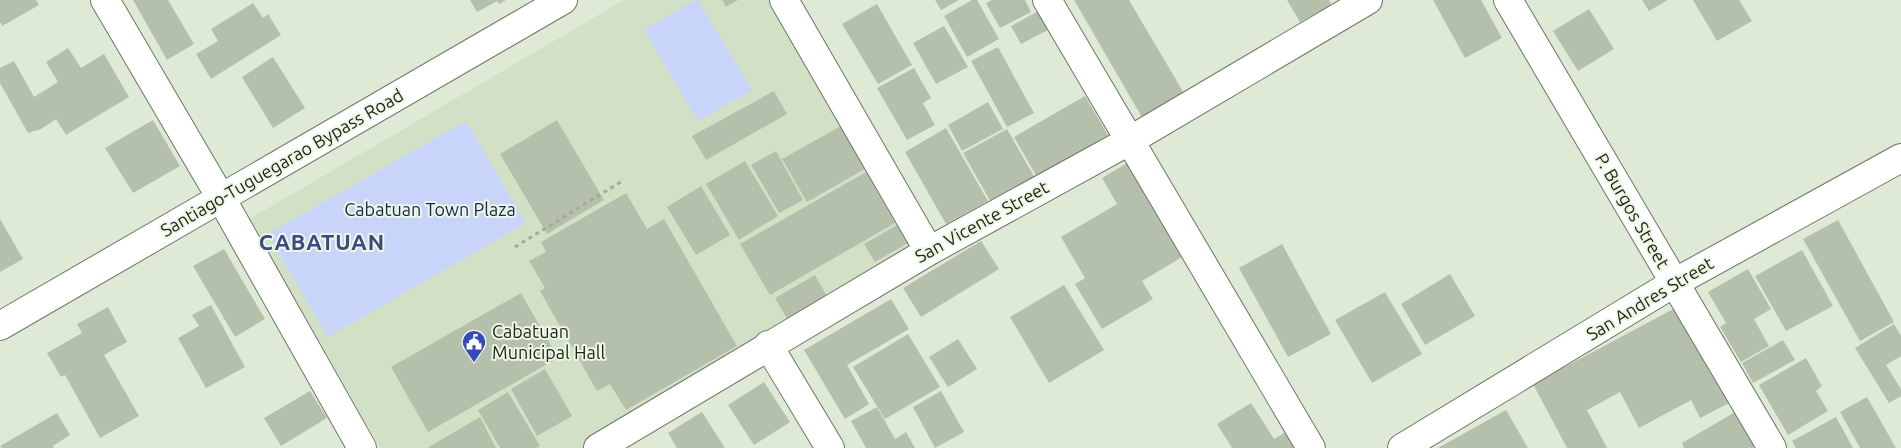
<svg xmlns="http://www.w3.org/2000/svg" width="1901" height="448" viewBox="0 0 1901 448" font-family="Ubuntu,sans-serif">
  <style>
    .built { fill: #d2e1c5 }
    .green { fill: #c8d4f9 }
    .building { fill: #b5c0ac }
    .lines { fill: none; stroke-linecap: round; stroke-linejoin: round }
    .minor-casing { stroke: #6c7663; stroke-width: 30 }
    .highway-casing { stroke: #6c7663; stroke-width: 30 }
    .path { stroke: #a2ab9b; stroke-width: 3; stroke-dasharray: 4 4; stroke-linecap: butt }
    .minor { stroke: #fff; stroke-width: 28 }
    .highway { stroke: #fff; stroke-width: 28 }
    .labels { text-anchor: middle; stroke-width: 4; stroke-linejoin: round; paint-order: stroke }
    .street-label { font-size: 18px; fill: #1f231b; stroke: #ecf8e3 }
    .park-label { font-size: 18px; fill: #18215e; stroke: #ecf8e3 }
    .poi-label { font-size: 18px; fill: #1f231b; stroke: #ecf8e3; text-anchor: start }
    .district-label { font-size: 22px; font-weight: bold; letter-spacing: 1px; fill: #3b4a86; stroke: #ecf8e3 }
  </style>
  <rect width="100%" height="100%" fill="#dfead6"/>
  <!-- built -->
  <path class="built" d="M624 0H771L917 249 582 448H380L246 221Z"/>
  <!-- green -->
  <path class="green" d="M695 0H698L752 90 698 121 644 30Z
    M466 121 526 223 328 337 268 234Z"/>
  <!-- building -->
  <path class="building" d="M0 0H36L39 5 2 26 0 22Z
    M133 0H168L194 44 167 60Z
    M470 0H506L499 4 497 1 477 12Z
    M722 0H738L726 7Z
    M935 0H959L941 10Z
    M972 0H977L999 39 967 57 944 16Z
    M992 0H1025L1031 12 1000 28 986 3Z
    M1074 0H1129L1185 95 1143 119Z
    M1287 0H1329L1331 5 1300 22Z
    M1433 0H1481L1502 38 1465 58Z
    M1642 0H1668L1649 11Z
    M1693 0H1739L1752 21 1717 41Z
    M253 3 263 18 268 14 281 35 211 79 196 54 218 41 211 29Z
    M877 4 912 65 878 84 842 24Z
    M1589 9 1614 49 1578 71 1553 31Z
    M1040 10 1050 29 1021 44 1011 26Z
    M944 26 968 67 936 84 913 43Z
    M998 47 1034 113 1007 127 971 61Z
    M68 48 81 68 104 54 129 97 66 135 56 119 41 129 28 133 0 83V68L14 61 34 97 58 82 46 62Z
    M273 57 305 108 273 128 242 77Z
    M914 68 931 98 923 103 935 125 907 140 877 88Z
    M774 91 787 114 706 160 692 136Z
    M1085 96 1108 135 1037 177 1014 137Z
    M988 102 1003 129 962 151 948 125Z
    M153 120 180 166 133 193 105 148Z
    M557 120 604 200 547 234 500 154Z
    M841 126 865 169 807 202 782 159Z
    M946 128 988 201 946 224 905 152Z
    M1007 129 1036 180 992 204 963 153Z
    M776 151 803 200 779 213 751 165Z
    M745 161 778 216 739 240 706 184Z
    M1127 163 1182 257 1142 281 1153 299 1102 329 1075 284 1085 278 1061 237 1117 204 1102 178Z
    M866 172 895 223 770 295 740 244Z
    M701 186 730 235 696 255 667 207Z
    M626 193 647 229 664 219 737 346 626 410 610 384 597 391 540 291 545 288 529 261 546 252 541 242Z
    M0 219 23 259 0 272Z
    M1838 220 1894 322 1860 341 1803 239Z
    M897 225 908 243 875 262 864 244Z
    M981 241 999 269 921 317 903 288Z
    M1282 244 1331 334 1288 357 1239 268Z
    M224 249 265 319 235 337 193 266Z
    M1802 250 1833 306 1786 331 1755 276Z
    M1748 269 1771 309 1754 319 1769 346 1741 362 1720 327 1726 323 1708 292Z
    M1450 274 1475 316 1425 345 1401 304Z
    M815 275 827 296 787 319 775 298Z
    M1064 285 1104 350 1049 383 1010 317Z
    M1385 292 1422 354 1372 383 1335 320Z
    M521 293 558 358 428 432 391 367Z
    M891 299 909 329 847 365 869 404 845 419 804 350Z
    M211 305 245 367 206 388 178 338 199 326 192 315Z
    M108 307 127 342 104 355 139 416 100 438 65 375 61 377 47 353 82 333 77 324Z
    M1677 307 1729 403 1700 418 1691 400 1639 428 1620 392 1587 410 1607 448H1567L1533 384Z
    M1894 324 1901 336V356L1886 365 1901 389V396L1889 403 1855 348Z
    M908 334 940 387 885 419 853 367Z
    M958 339 977 369 948 387 929 357Z
    M1783 340 1795 360 1753 383 1742 363Z
    M1806 358 1822 386 1816 391 1828 411 1788 435 1759 385Z
    M545 369 572 416 537 436 511 389Z
    M764 382 790 422 754 445 728 405Z
    M310 391 327 418 281 446 264 418Z
    M941 391 964 432 935 448 913 407Z
    M508 392 540 446 536 448H500L478 410Z
    M1867 397 1896 448H1860L1840 412Z
    M1251 403 1274 439 1291 429 1303 448H1232L1217 424Z
    M877 407 895 439 906 432 915 448H866L851 421Z
    M1506 410 1528 448H1438Z
    M1737 411 1757 445 1753 448H1684L1682 443Z
    M702 412 725 448H677L668 433Z
    M57 413 70 435 53 446 54 448H2L0 446Z
    M480 417 496 448H427Z
    M1836 417 1853 448H1796L1792 441Z"/>
  <g class="lines">
    <!-- minor casing -->
    <g class="minor-casing">
      <path id="minor" d="M105 0 221 198 362 448
        M784 0 929 251
        M1047 0 1311 448
        M1508 0 1772 448
        M768 345 830 448
        M598 448 929 251 1129 141 1368 0
        M1402 448 1674 283 1901 158"/>
    </g>
    <!-- highway casing -->
    <g class="highway-casing">
      <path id="highway" d="M0 326 563 0"/>
    </g>
    <!-- path -->
    <path class="path" d="M515 247 624 180"/>
    <!-- minor -->
    <use href="#minor" class="minor"/>
    <!-- highway -->
    <use href="#highway" class="highway"/>
  </g>
  <!-- icons -->
  <defs>
    <g id="civic-pin" transform="scale(1.25)"><path d="M0 17L-7.5 6A9.5 9.5 0 1 1 7.5 6Z" fill="#3749bc" stroke="#ecf8e3"/><path d="M-.6-6.5H3V-4.5H.6V-3L4-1V1h2V6H-6V1h2V-1L-.6-3ZM-1.2 2.5V6h2.4V2.5Z" fill="#fff"/></g>
  </defs>
  <g fill-rule="evenodd">
    <use href="#civic-pin" x="474" y="342"/>
  </g>
  <g class="labels">
    <!-- street labels -->
    <g class="street-label">
      <text transform="translate(282 163) rotate(-30)" y="6">Santiago-Tuguegarao Bypass Road</text>
      <text transform="translate(1632 211) rotate(60)" y="6">P. Burgos Street</text>
      <text transform="translate(982 222) rotate(-29)" y="6">San Vicente Street</text>
      <text transform="translate(1650 299) rotate(-31)" y="6">San Andres Street</text>
    </g>
    <!-- park labels -->
    <g class="park-label">
      <text x="430" y="216">Cabatuan Town Plaza</text>
    </g>
    <!-- poi labels -->
    <g class="poi-label">
      <text x="492" y="338">Cabatuan<tspan x="492" dy="21">Municipal Hall</tspan></text>
    </g>
    <!-- district labels -->
    <g class="district-label">
      <text x="322" y="250">CABATUAN</text>
    </g>
  </g>
</svg>
